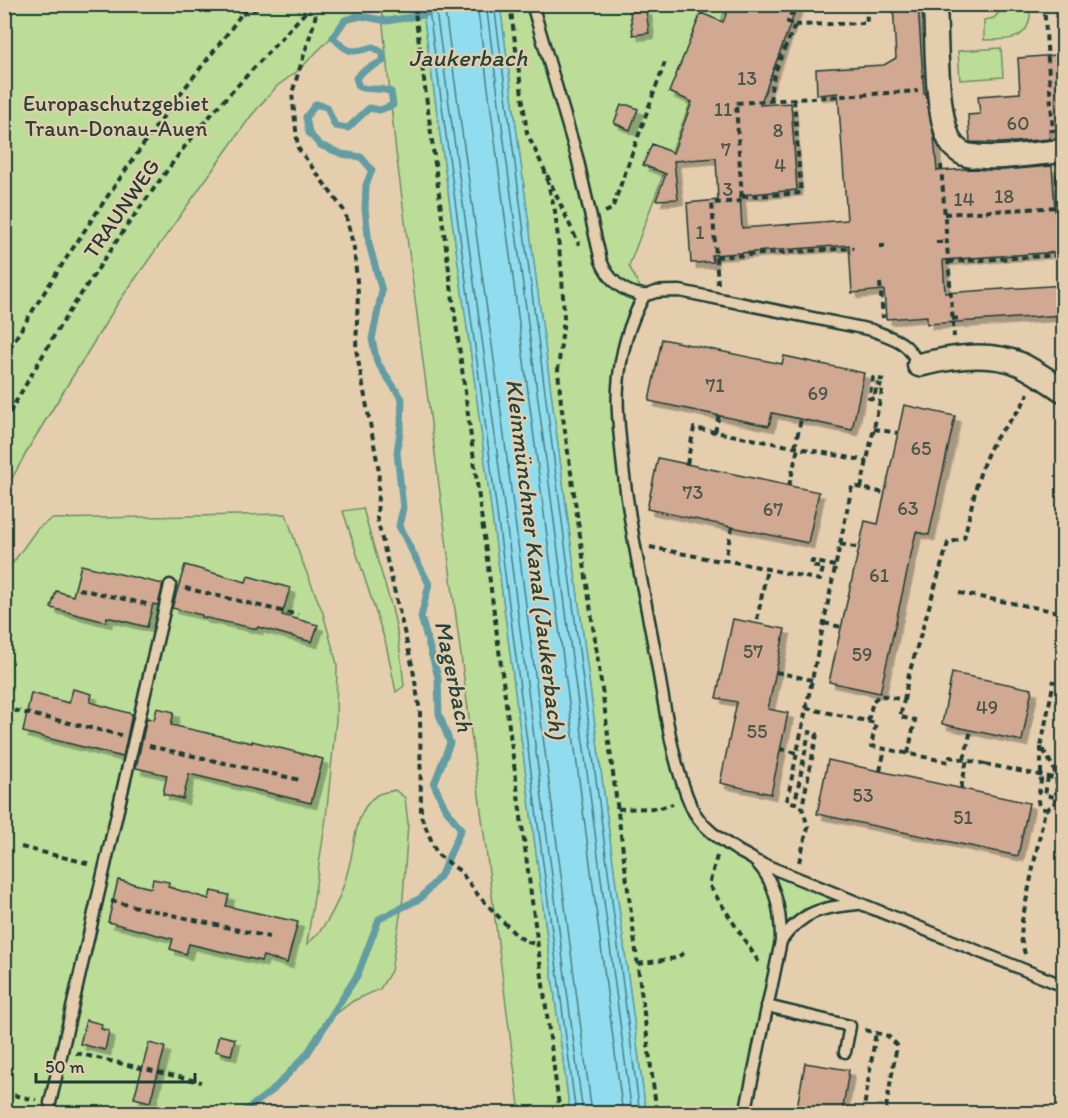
<svg xmlns="http://www.w3.org/2000/svg" width="1068" height="1118" viewBox="0 0 1068 1118" font-family="Itim,sans-serif">
  <style>
    .green { fill: #bbdd97; stroke: #6d8d66; stroke-width: 1.5 }
    .water { fill: #90ddef; stroke: #639da4; stroke-width: 1.5 }
    .lines { fill: none; stroke-linecap: round; stroke-linejoin: round }
    .shore { stroke: #4c7d7f; stroke-width: 1.5 }
    .stream { stroke: #639da4; stroke-width: 7 }
    .building { fill: #d1a891; stroke: #1f3d34; stroke-width: 1.5; filter: url(#shadow) }
    .service-casing { stroke: #1f3d34; stroke-width: 15 }
    .minor-casing { stroke: #1f3d34; stroke-width: 27 }
    .path { stroke: #1f3d34; stroke-width: 4; stroke-dasharray: 6 4.5; stroke-linecap: butt }
    .service { stroke: #e5ceae; stroke-width: 10 }
    .minor { stroke: #e5ceae; stroke-width: 22 }
    .path-bridge { stroke: #1f3d34; stroke-width: 4; stroke-dasharray: 6 4.5; stroke-linecap: butt }
    .labels { text-anchor: middle; stroke-width: 4.5; stroke-linejoin: round; paint-order: stroke }
    .number-label { font-size: 20px; fill: #4c584b }
    .park-label { font-size: 22px; fill: #274539; stroke: #e5ceae }
    .street-label { font-size: 22px; fill: #1f3d34; stroke: #e5ceae }
    .water-label { font-size: 24px; font-style: italic; fill: #25453d; stroke: #e5ceae }
  </style>
  <defs>
    <filter id="shadow"><feDropShadow dx="5.5" dy="5.5" stdDeviation="0" flood-color="#0004"/></filter>
  </defs>
  <rect width="100%" height="100%" fill="#e5ceae"/>
  <filter id="ink" filterUnits="userSpaceOnUse"><feTurbulence type="fractalNoise" baseFrequency=".0167" numOctaves="2"/><feDisplacementMap in="SourceGraphic" scale="12" xChannelSelector="R" yChannelSelector="G"/><feConvolveMatrix kernelMatrix="1 2 1 2 8 2 1 2 1" color-interpolation-filters="sRGB"/></filter>
  <g filter="url(#ink)">
    <!-- green -->
    <path class="green" d="M5 4 363 5 299 70 277 86 251 116 118 303 31 444 5 491Z
      M1006 4 1025 5C1031 10 1031 15 1029 22 1023 43 1002 39 984 40V20L994 18Z
      M381 5H422L474 377 570 1113H520L395 144Z
      M500 5H529L573 154 596 257 634 298 620 343 613 380 614 433 674 765 684 803 694 821 709 838 758 871 768 890 775 913V939L741 1113H646Z
      M536 5H727L629 266 641 289C624 285 617 279 607 266L573 126Z
      M1001 48 1003 77 960 80 958 51Z
      M363 508C371 539 380 568 389 598 398 627 401 657 404 686L396 692 386 644 343 511Z
      M286 514 300 556 323 613 337 664 336 720 326 818 307 944C332 924 344 890 351 858 355 837 357 808 377 795 382 792 390 792 395 790L405 798 408 823 403 898 391 971 380 989 353 1001 332 1017 310 1047 273 1089 253 1102 247 1113H5L4 575 37 529 51 519Z
      M775 875 836 899 834 902 804 909 786 923Z"/>
    <!-- water -->
    <path class="water" d="M422 5H500L646 1113H570L474 377Z"/>
    <g class="lines">
      <!-- shore -->
      <path class="shore" d="M428 4 479 376 576 1114
        M435 4 487 375 583 1114
        M444 4 496 374 592 1114
        M477 4 623 1114
        M486 4 632 1114
        M494 4 640 1114"/>
      <!-- stream -->
      <path class="stream" d="M241 1114 273 1090 307 1054 358 974 379 919 421 898 441 875 461 829 445 808 434 784 450 743 439 714 438 677 421 617 429 584 399 526 403 508 397 452 401 425 402 399 377 362 372 339 382 291 369 244 365 209 366 185 372 170 361 157 342 154 320 145 309 133 306 117 316 104 327 107 335 126 348 128 369 108 380 110 393 105 391 92C380 87 372 91 359 87L356 78 363 71 383 61V53L373 47C352 53 348 54 333 37L345 20 361 16 387 21 423 15 444 4"/>
    </g>
    <!-- building -->
    <path class="building" d="M730 4H798L760 105 791 103 797 190 740 195 742 228 847 220 838 93 817 95 816 69 884 65 896 58 893 4H918L924 94H926L934 137 937 171 968 169 1003 170 1052 166 1058 252 943 260 945 293 1064 285V315L927 324V316L886 319 884 290 852 293 849 245 712 255 713 262 691 263 687 203 718 200 716 158 674 161 678 199 656 200 666 174 643 165 652 144 673 153 692 102 669 92 701 13 723 22Z
      M646 10 649 33 633 35 630 12Z
      M1057 55 1062 129 1049 130 1050 139 1002 143 970 142 968 115 980 114 978 96 1020 93 1018 58Z
      M621 105H628L638 109 630 130 614 123Z
      M662 339 782 364 784 356 864 373 852 430 772 413 769 426 649 401Z
      M904 405 955 416 929 535 916 532 880 693 829 682 865 521 878 524Z
      M658 458 819 492 808 543 647 509Z
      M81 565 163 584 158 605 153 604 147 627 107 617 106 622 51 608 56 591 73 596Z
      M185 565 246 582 248 576 290 588 282 615 318 625 312 642 258 627 257 629 202 617V615L172 608Z
      M733 619 785 629 768 709 788 713 771 794 720 783 737 702 716 698Z
      M952 673 1032 689 1022 741 942 724Z
      M73 689 92 694 90 702 132 714 123 757 23 732 31 693 69 703Z
      M157 708 174 712 171 725 252 743V741L323 759 311 803 189 774 183 799 163 794 167 775 136 768 147 718 154 720Z
      M828 760 1029 803 1018 856 817 814Z
      M153 879 169 882 168 887 209 899 211 891 229 895 226 906 298 922 287 963 263 956 261 961 189 944 186 954 170 949 173 939 108 922 118 880 151 888Z
      M86 1020 102 1024 101 1029 109 1031 105 1050 80 1044Z
      M219 1035 235 1039 231 1055 215 1051Z
      M149 1043 165 1047 150 1102 134 1098Z
      M805 1063 849 1070 842 1113H796Z"/>
    <g class="lines">
      <!-- service casing -->
      <g class="service-casing">
        <path id="service" d="M532 4 577 157 601 261C608 278 622 293 643 295 647 296 652 293 656 292 664 291 672 291 680 291L872 330C897 340 906 340 919 365
          M644 296C629 323 620 356 618 387 616 411 620 435 622 459 629 524 643 588 655 652 664 701 671 760 691 806 700 827 721 840 740 852 745 855 751 857 755 861 776 881 781 914 781 941L745 1114
          M755 861 1064 986
          M781 941C802 911 823 907 858 904
          M767 1006 850 1026 845 1052
          M50 1103 170 585"/>
      </g>
      <!-- minor casing -->
      <g class="minor-casing">
        <path id="minor" d="M935 4C937 40 935 111 950 141 953 147 960 153 967 155 996 161 1034 153 1064 151
          M919 365C951 357 989 351 1020 364 1035 371 1050 382 1064 391"/>
      </g>
      <!-- path -->
      <path class="path" d="M318 4 314 23 292 93 298 148 345 212 354 248 358 293 356 349 379 471 377 518 413 669 420 712 421 816 437 854 460 871 478 895 515 934 527 942 537 944
        M414 4 560 1114
        M510 4 527 133 544 169
        M1044 4 1053 132
        M242 14 269 4
        M795 25 867 23 866 4
        M771 101C768 79 787 45 795 25L788 22 795 4
        M941 165 954 337
        M544 168 555 211 562 275 564 318 558 370 561 403 603 696 657 1114
        M547 175 579 245
        M742 197 801 193 794 99
        M605 212 612 209 665 62
        M944 214 1059 207
        M936 242H946
        M879 246H885
        M716 257 854 248
        M948 262 1062 255 1057 172
        M880 283 883 318
        M718 284 712 203 742 201 736 103 918 91
        M952 319 961 318
        M4 357C54 275 107 195 163 117 190 79 222 44 248 4
        M874 399 869 398 873 378 884 380
        M4 422 61 324 126 227 182 150 215 110 313 4
        M874 429 898 433
        M715 432 719 415
        M795 447 801 419
        M687 464 694 428 867 461
        M789 486 798 448
        M861 488 883 386 877 384 874 399
        M1063 490 1064 492
        M732 527 725 560 820 580 823 568 811 566 812 561 835 566
        M840 544 859 548
        M650 547 720 561 725 560
        M185 588 298 615
        M79 589 151 605
        M959 593 1064 613
        M757 620 767 569
        M824 623 841 627
        M1063 634H1064
        M776 672 812 680
        M904 700 909 674 948 543 964 538C972 507 977 471 993 443 1003 426 1022 411 1028 393
        M4 708 121 735
        M806 708 876 723 871 746 949 762 950 757 985 764
        M868 721 873 701 880 695 904 700 900 717 915 720 908 754
        M149 746 300 780
        M1041 747V781L1038 800 1039 806 1045 810
        M780 749 797 753
        M964 759 971 730
        M880 771 885 749
        M1048 777 1045 795 1055 797
        M961 788 967 760
        M618 809 660 808 673 804
        M21 847 91 864
        M717 856 709 885 760 964
        M799 862 808 827 802 807 817 734 809 732 795 803 787 801 852 486 885 493
        M111 901 269 937
        M1025 954 1021 939 1022 921 1045 810 1054 805C1060 775 1056 772 1041 746L1054 680
        M638 964 676 958 684 953
        M865 1030 888 1036 897 1045 885 1114
        M76 1053 201 1082
        M4 1093 36 1100
        M863 1114 876 1032"/>
      <!-- service -->
      <use href="#service" class="service"/>
      <!-- minor -->
      <use href="#minor" class="minor"/>
      <!-- path-bridge -->
      <path class="path-bridge" d="M985 764 1064 780"/>
    </g>
  </g>
  <g class="labels">
    <!-- number labels -->
    <g class="number-label">
      <text x="747" y="85">13</text>
      <text x="723" y="116">11</text>
      <text x="1018" y="130">60</text>
      <text x="778" y="137">8</text>
      <text x="726" y="156">7</text>
      <text x="780" y="172">4</text>
      <text x="728" y="196">3</text>
      <text x="1004" y="203">18</text>
      <text x="964" y="206">14</text>
      <text x="700" y="239">1</text>
      <text x="715" y="392">71</text>
      <text x="818" y="400">69</text>
      <text x="921" y="455">65</text>
      <text x="693" y="499">73</text>
      <text x="908" y="515">63</text>
      <text x="773" y="516">67</text>
      <text x="879" y="582">61</text>
      <text x="753" y="658">57</text>
      <text x="862" y="661">59</text>
      <text x="987" y="714">49</text>
      <text x="757" y="738">55</text>
      <text x="863" y="802">53</text>
      <text x="963" y="824">51</text>
    </g>
    <!-- park labels -->
    <g class="park-label">
      <text x="116" y="111">Europaschutzgebiet<tspan x="116" dy="25">Traun-Donau-Auen</tspan></text>
    </g>
    <!-- street labels -->
    <g class="street-label">
      <text transform="translate(121 208) rotate(-55)" y="8">TRAUNWEG</text>
    </g>
    <!-- water labels -->
    <g class="water-label">
      <text x="468" y="66">Jaukerbach</text>
      <text transform="translate(536 559) rotate(83)" y="8">Kleinmünchner Kanal (Jaukerbach)</text>
      <text transform="translate(454 676) rotate(78)" y="8">Magerbach</text>
    </g>
  </g>
  <!-- margin -->
  <rect width="1068" height="1118" fill="none" stroke="#e5ceae" stroke-width="24"/>
  <rect x="12" y="12" width="1044" height="1094" fill="none" stroke="#1f3d34" stroke-width="2" filter="url(#ink)"/>
  <!-- scale -->
  <path d="M36 1073v9h159v-9" fill="none" stroke="#1f3d34" stroke-width="3"/>
  <text x="45" y="1073" font-size="18" fill="#1f3d34" stroke="#e5ceae" stroke-width="4.5" paint-order="stroke">50 m</text>
</svg>
